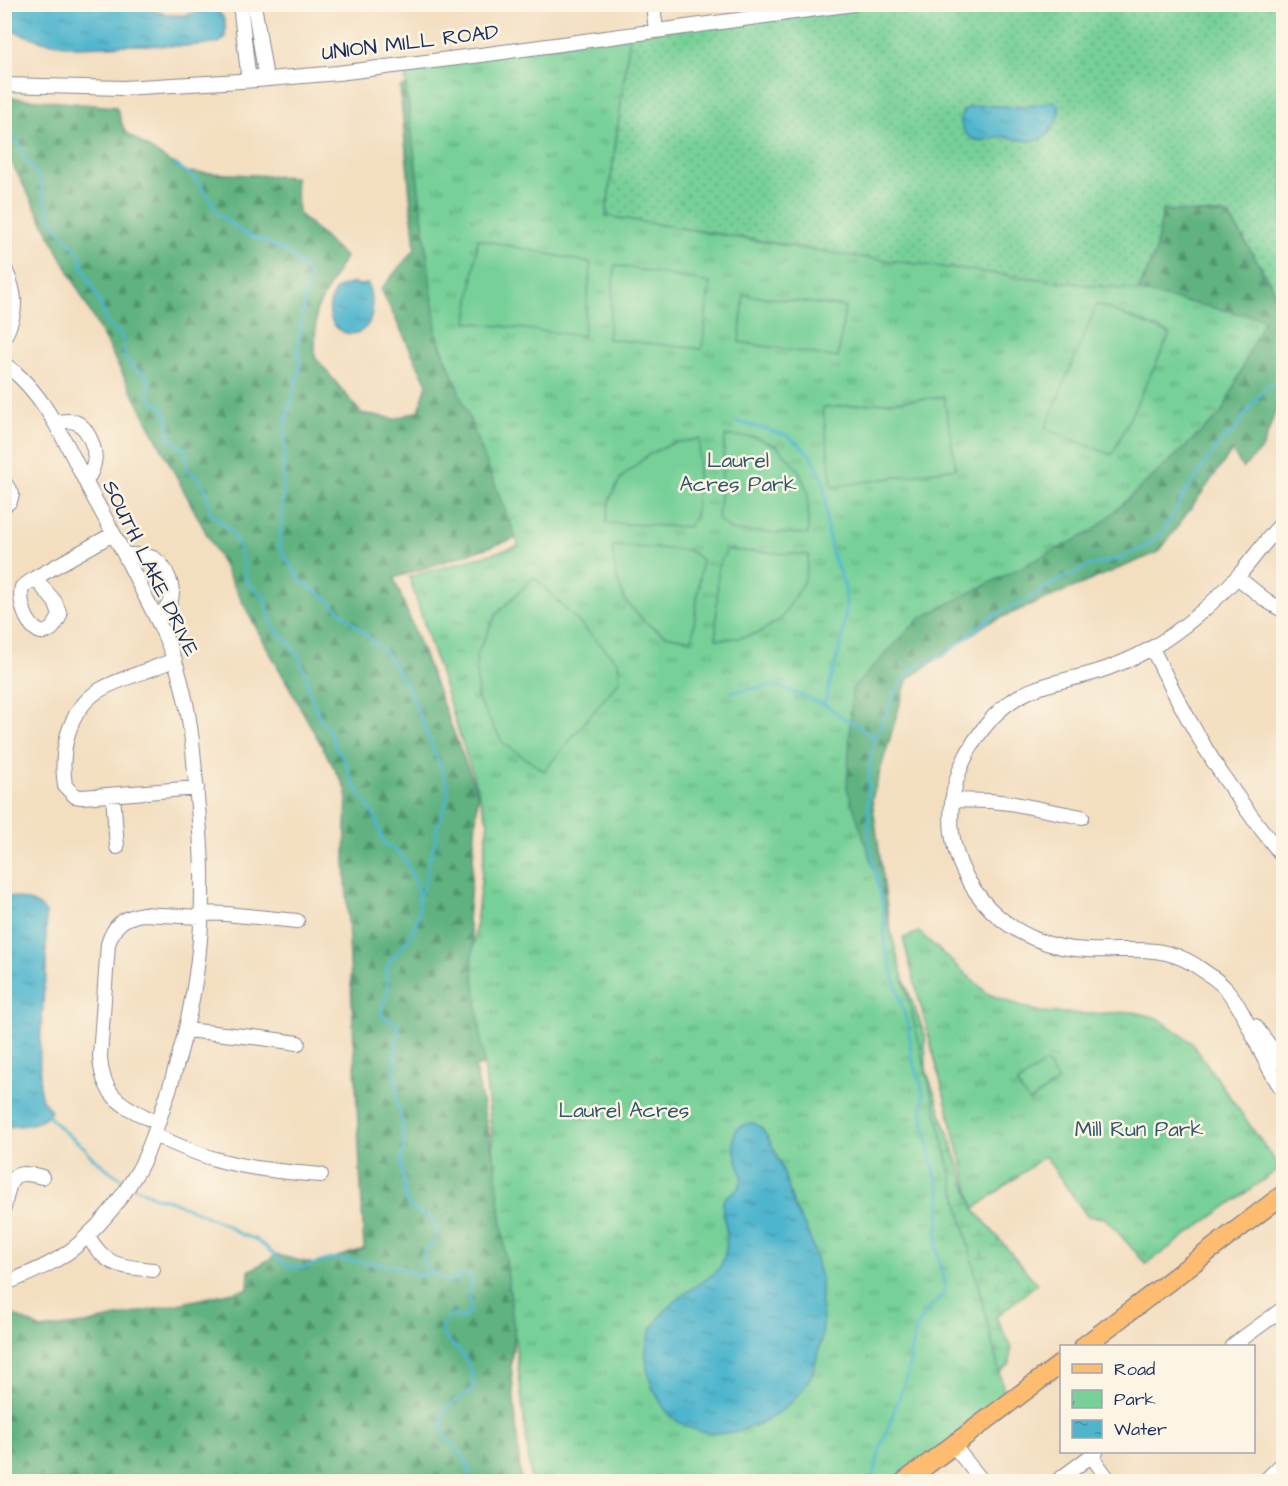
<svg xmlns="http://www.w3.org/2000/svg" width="1288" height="1486" viewBox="0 0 1288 1486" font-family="'Architects Daughter',sans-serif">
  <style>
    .grass { fill: url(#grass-dots); stroke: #48807a; stroke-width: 1.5 }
    .forest { fill: url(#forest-firs); stroke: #3e706f; stroke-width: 1.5 }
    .wetland { fill: url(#wetland-marsh); stroke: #48807a; stroke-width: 1.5 }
    .park { fill: url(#park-tufts); stroke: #48807a; stroke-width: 1.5 }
    .pitch { fill: #76d097; stroke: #48807a; stroke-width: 1.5 }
    .water { fill: url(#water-ripples); stroke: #347296; stroke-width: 1.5 }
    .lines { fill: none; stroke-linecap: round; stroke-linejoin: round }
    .stream { stroke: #4eb5cd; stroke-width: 3 }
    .minor-casing { stroke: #87868f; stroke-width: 16 }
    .major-casing { stroke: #87868f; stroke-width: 21 }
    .minor { stroke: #fff; stroke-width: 14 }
    .major { stroke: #febc70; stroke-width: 18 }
    .labels { text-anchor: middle; stroke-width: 5; stroke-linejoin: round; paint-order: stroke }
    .street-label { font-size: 21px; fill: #1b2f5e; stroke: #fcf5e5 }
    .park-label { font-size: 21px; fill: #32576c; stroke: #fcf5e5 }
  </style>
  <defs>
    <pattern id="grass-dots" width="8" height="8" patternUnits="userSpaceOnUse" patternTransform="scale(1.5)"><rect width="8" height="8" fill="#76d097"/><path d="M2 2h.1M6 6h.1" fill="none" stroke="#60a97e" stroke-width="1.8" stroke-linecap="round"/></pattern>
    <pattern id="forest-firs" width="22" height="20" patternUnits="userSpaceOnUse" patternTransform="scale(1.5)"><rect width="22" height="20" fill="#60b280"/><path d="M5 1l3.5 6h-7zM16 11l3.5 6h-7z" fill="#4e916c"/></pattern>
    <pattern id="wetland-marsh" width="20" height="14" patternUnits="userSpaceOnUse" patternTransform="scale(1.5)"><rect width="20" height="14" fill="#76d097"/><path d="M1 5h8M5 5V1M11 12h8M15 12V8" fill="none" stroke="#60a97e"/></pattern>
    <pattern id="park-tufts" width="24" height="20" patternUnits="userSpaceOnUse" patternTransform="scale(1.5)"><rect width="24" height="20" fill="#76d097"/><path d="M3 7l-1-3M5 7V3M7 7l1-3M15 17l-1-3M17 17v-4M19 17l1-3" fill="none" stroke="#60a97e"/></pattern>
    <pattern id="water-ripples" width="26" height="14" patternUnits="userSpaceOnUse" patternTransform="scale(1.5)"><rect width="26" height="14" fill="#4eb5cd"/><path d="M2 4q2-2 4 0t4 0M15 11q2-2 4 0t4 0" fill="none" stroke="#4094aa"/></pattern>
  </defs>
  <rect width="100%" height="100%" fill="#fcf5e5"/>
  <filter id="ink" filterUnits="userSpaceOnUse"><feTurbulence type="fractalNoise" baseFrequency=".0167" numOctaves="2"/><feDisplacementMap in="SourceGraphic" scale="12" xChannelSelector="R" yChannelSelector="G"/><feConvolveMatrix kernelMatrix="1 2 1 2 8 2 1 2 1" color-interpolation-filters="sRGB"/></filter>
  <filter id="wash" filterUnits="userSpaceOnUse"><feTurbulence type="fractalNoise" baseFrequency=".008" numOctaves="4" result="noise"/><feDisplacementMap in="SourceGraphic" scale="24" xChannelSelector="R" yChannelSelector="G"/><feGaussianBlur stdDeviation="1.35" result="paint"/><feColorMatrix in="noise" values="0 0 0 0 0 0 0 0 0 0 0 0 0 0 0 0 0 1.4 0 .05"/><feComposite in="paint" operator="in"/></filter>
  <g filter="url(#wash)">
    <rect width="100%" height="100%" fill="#f3dec0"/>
    <!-- grass -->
    <path class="grass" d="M871 4 1283 5V332L763 241 606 216 630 34Z"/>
    <!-- forest -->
    <path class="forest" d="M464 75 429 206 440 345 523 536 394 578 478 795 468 921 481 976 553 1047 475 1067 485 1117 521 1274 511 1365 521 1481H5L4 1310 41 1329 85 1324 248 1289 249 1271 277 1255 314 1264 364 1249 345 859 347 791 254 624 5 150V97L116 107 125 132 185 172 295 177 298 213 345 257 316 311 315 357 361 413 395 419 419 411 427 384 381 289 415 249 400 87Z
      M1163 210 1229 215 1283 304V404H1278L1263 447 1243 468 1232 451 1159 552 988 623 907 680 872 799 893 950 703 687 1135 300 1155 253Z"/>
    <!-- wetland -->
    <path class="wetland" d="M893 950 925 1036 926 1069 974 1209 1037 1284 996 1317 1011 1347 1010 1364 907 1444Z"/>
    <!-- park -->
    <path class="park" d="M630 34 606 216 844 255 1137 291 1264 319 1222 413 1093 531 920 618 852 689 847 788 877 879 910 1005 1007 1404 905 1481H531L472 958 488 823 409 577 519 546 437 335 404 67Z
      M919 932 988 994 1013 1003 1040 1012 1088 1014 1134 1012 1158 1018 1192 1043 1280 1168 1146 1264 1105 1218 1087 1216 1045 1156 974 1209 903 938Z"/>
    <!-- pitch -->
    <path class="pitch" d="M478 239 591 263 583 336 467 322Z
      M615 265 710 283 702 349 608 339Z
      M744 295 845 307 838 358 739 342Z
      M1097 304 1170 334 1112 455 1045 429Z
      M944 397 956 468 832 487 823 408Z
      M725 436 754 437 777 446 798 469 808 493V534L732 531 718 519Z
      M700 439 695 517 688 527 606 523 610 499 621 478 648 455 673 443Z
      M612 546 688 550 702 560 692 640 665 635 646 623 625 601 616 576Z
      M727 550 809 555 805 579 782 618 759 633 738 638 716 639 718 566Z
      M534 577 618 662 620 680 544 771 503 743 478 700 476 656 496 615Z
      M1046 1062 1058 1081 1029 1102 1017 1084Z"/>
    <!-- water -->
    <path class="water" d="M5 4 143 5C159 14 176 18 194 13 198 12 201 7 206 7 208 7 214 10 215 10 227 16 226 28 225 39L218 43 186 46 133 45 76 47 42 41 15 32 5 30Z
      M1053 101C1057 103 1058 104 1059 108 1061 118 1048 138 1038 140 1028 143 1016 138 1006 137 993 135 983 145 971 138 965 134 962 130 961 123 955 97 1003 108 1017 107 1029 107 1042 104 1053 101Z
      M355 283 359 285 368 284C370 292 373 304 372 312 368 346 325 337 330 305 332 288 340 286 355 283Z
      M5 895C20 899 37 900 46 913V978L44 985C43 1016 38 1046 40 1076 40 1082 39 1089 41 1095 42 1103 48 1105 51 1111 39 1127 23 1125 5 1127Z
      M752 1123C762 1125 765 1134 770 1142 780 1159 784 1174 790 1193 792 1201 795 1210 800 1218 802 1222 805 1225 807 1230 813 1246 818 1265 821 1282 822 1290 820 1297 821 1305 822 1311 823 1317 823 1323 822 1339 816 1366 809 1380 784 1424 714 1453 672 1417 666 1412 662 1405 659 1399 652 1388 647 1373 646 1360 643 1325 671 1303 697 1285 705 1280 716 1274 721 1265 726 1255 728 1240 726 1229 725 1220 721 1211 723 1202 725 1191 742 1196 742 1175 737 1157 721 1127 752 1123Z"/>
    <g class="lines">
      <!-- stream -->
      <path class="stream" d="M4 124 13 133 25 159 39 177 45 201 55 225 80 254 81 262 98 299 107 324 120 334 122 338 125 357 134 368 148 377 150 382 148 392 149 396 152 400 164 409 167 416 169 432 171 439 185 450 188 471C192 474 197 476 200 480 208 489 208 503 211 514L227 527 234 536 239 547 247 582 252 587 263 596 266 602 272 625 291 645 298 655 302 667 307 674 308 688 316 710 321 720 330 731 335 746 344 759 353 784 376 818 383 841C387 848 392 848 397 852 409 860 418 888 419 902 420 917 413 933 404 945 398 952 390 959 387 967 384 976 390 986 387 995 384 1002 376 1014 387 1019 390 1020 393 1021 396 1022L399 1032 395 1053V1069L397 1101 401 1114 404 1147 401 1160 405 1199C410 1212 422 1213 433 1219L436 1229V1241C432 1246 424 1249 423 1255 420 1267 432 1272 439 1277 441 1278 445 1282 448 1282 454 1283 459 1273 469 1275L472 1281 469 1291 470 1310 462 1320C459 1318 457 1316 455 1315 448 1314 442 1325 441 1330 445 1341 453 1344 461 1353 469 1362 476 1378 472 1390 464 1397 452 1401 446 1410 431 1433 459 1445 467 1463 470 1469 470 1475 470 1482
        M174 163 193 177 211 200 215 209 219 215 243 233 267 242 293 256 306 270 309 277 310 280 304 303 298 346 300 366 294 390V394L286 419 285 426 282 520 279 545 280 549 302 582 326 598 386 653 411 694 445 778 448 792 446 802 437 828 436 840 429 861 424 885 419 897
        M1284 200C1279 224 1279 249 1280 274 1280 290 1279 305 1284 321
        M735 421 786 435 799 444 810 455 817 467 824 482 827 529 833 556 845 587 846 608 842 640 824 705
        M731 692 768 686 780 687 827 706 842 717 857 725 875 739
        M46 1113 61 1129 85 1148 90 1155 111 1172 127 1182
        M133 1186 155 1197 170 1200 226 1225 240 1234 255 1239 268 1249 282 1262 291 1267 303 1268 330 1259H338L387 1265 399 1267 420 1276 432 1273
        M872 1482 880 1449 908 1373 914 1336 919 1323 927 1310 943 1295 945 1291V1283L937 1252V1236L941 1196 932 1162 924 1124 922 1111 923 1094 921 1084 911 1055 908 1025 885 948 883 909 869 840 868 792 870 759 875 739 896 691 905 678 918 665 943 656 994 615 1031 597 1059 580 1087 567 1123 557 1143 548 1153 541 1165 529 1186 491 1221 441 1235 431 1244 416 1260 394 1266 388 1274 384 1284 374"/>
    </g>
  </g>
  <g filter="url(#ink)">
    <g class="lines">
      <!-- minor casing -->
      <g class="minor-casing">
        <path id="minor" d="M240 4 248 73 257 80 265 72 254 4
          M653 4 656 31
          M4 85 123 88 257 80 338 73 481 55 853 4
          M4 267C17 294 18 311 4 338
          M4 364C47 393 70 453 94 498 112 530 129 563 145 596 159 623 172 648 180 678 191 717 194 757 197 797 200 828 203 860 202 892 202 965 187 1039 163 1108 156 1129 149 1152 138 1171 123 1197 104 1221 82 1241 61 1261 31 1273 4 1284
          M55 423C62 421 72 419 79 424 89 431 97 451 94 463 93 470 89 476 86 481
          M4 482 12 494 10 501 4 506
          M1284 521C1267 538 1254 558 1238 576 1214 603 1181 631 1150 649 1132 659 1113 667 1093 673 1054 684 1024 685 994 716 964 748 947 789 952 833 956 863 969 887 990 909 1016 935 1051 949 1088 950 1127 952 1160 943 1195 965 1205 972 1217 979 1225 988 1237 1001 1245 1018 1252 1033 1261 1053 1271 1074 1284 1092
          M125 555C134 555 145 554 153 558 166 565 177 590 169 604 166 609 161 614 157 618
          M1237 577 1267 601 1284 611
          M35 578 55 602 60 615C43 657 16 612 22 587Z
          M35 578 113 534
          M1152 648C1178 702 1206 755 1242 803 1255 822 1270 840 1284 858
          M175 660C163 664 152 669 140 673 126 678 111 683 98 691 67 712 60 752 65 786L75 796 82 797 197 788
          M113 795 117 847
          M952 800 990 801 1010 803 1082 817
          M201 913 226 914 297 921
          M1255 1026 1284 1065
          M186 1030 262 1038 298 1043
          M158 1123C124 1106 102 1099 100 1056L108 944C114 925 122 918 142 914L201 917
          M154 1135C174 1144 194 1153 215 1159 249 1169 286 1172 321 1175
          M4 1208C10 1180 9 1168 42 1177
          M88 1236C106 1267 119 1266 153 1270
          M1232 1346 1284 1308
          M953 1445 983 1482
          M1091 1455 1110 1482
          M1056 1482 1096 1452
          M1264 1482 1284 1462"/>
      </g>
      <!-- major casing -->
      <g class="major-casing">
        <path id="major" d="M1084 1346 1284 1194
          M904 1482 1062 1363"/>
      </g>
      <!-- minor -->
      <use href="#minor" class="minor"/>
      <!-- major -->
      <use href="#major" class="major"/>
    </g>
  </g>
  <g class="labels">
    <!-- street labels -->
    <g class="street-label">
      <text transform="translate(410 42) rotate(-7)" y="7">UNION MILL ROAD</text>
      <text transform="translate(151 568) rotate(64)" y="7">SOUTH LAKE DRIVE</text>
    </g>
    <!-- park labels -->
    <g class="park-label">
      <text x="738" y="467">Laurel<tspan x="738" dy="24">Acres Park</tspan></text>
      <text x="624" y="1117">Laurel Acres</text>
      <text x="1139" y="1136">Mill Run Park</text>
    </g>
  </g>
  <!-- margin -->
  <rect width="1288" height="1486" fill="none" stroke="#fcf5e5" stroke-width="24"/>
  <!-- legend -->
  <rect x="1060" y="1345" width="195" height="108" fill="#fcf5e5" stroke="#a2a6af" stroke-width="1.5"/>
  <rect x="1072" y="1364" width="30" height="9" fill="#febc70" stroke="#a2a6af" stroke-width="1.5"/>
  <text x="1114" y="1375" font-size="18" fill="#1b2f5e">Road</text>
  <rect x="1072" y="1390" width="30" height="18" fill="url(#park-tufts)" stroke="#a2a6af" stroke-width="1.5"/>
  <text x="1114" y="1405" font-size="18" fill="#1b2f5e">Park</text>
  <rect x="1072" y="1420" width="30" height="18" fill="url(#water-ripples)" stroke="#a2a6af" stroke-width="1.5"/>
  <text x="1114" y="1435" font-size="18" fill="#1b2f5e">Water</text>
</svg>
